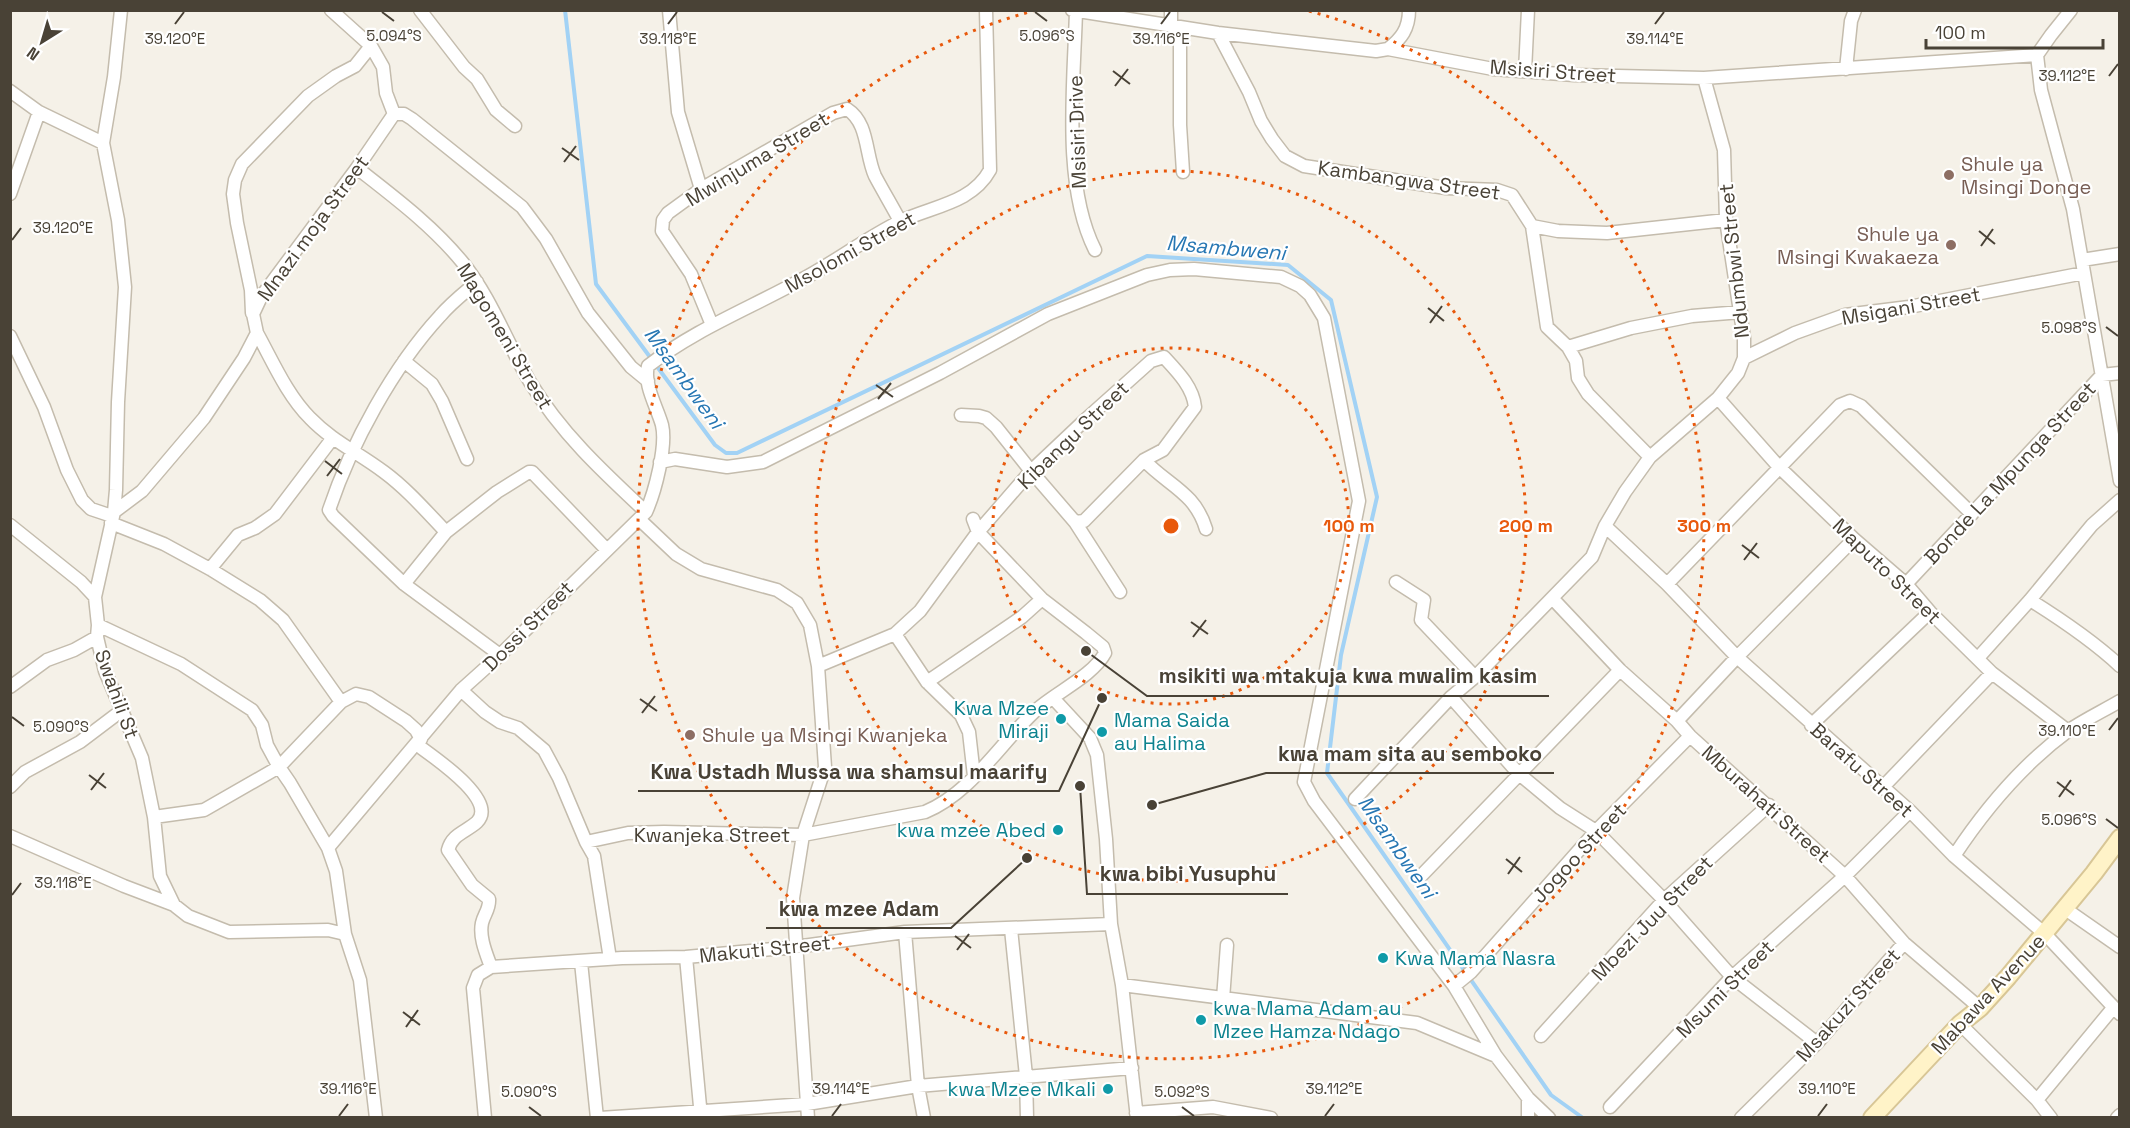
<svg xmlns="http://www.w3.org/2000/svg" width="2130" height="1128" viewBox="0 0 2130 1128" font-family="'Space Grotesk',sans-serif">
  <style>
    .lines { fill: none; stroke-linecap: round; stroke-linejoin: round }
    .stream { stroke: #a2d2f5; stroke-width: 4 }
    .street-casing { stroke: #c4bcad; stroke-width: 15 }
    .secondary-casing { stroke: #d8c696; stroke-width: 20 }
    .street { stroke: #fff; stroke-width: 12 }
    .secondary { stroke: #fff3c8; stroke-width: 16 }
    .ticks { fill: none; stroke: #494236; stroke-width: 2 }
    .ring { fill: none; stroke: #e8590c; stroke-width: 3; stroke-dasharray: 3 6 }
    .education-dot { fill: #8d6e63; stroke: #fff; stroke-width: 2 }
    .culture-dot { fill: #0f9aa8; stroke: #fff; stroke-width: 2 }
    .labels { text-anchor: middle; stroke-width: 4.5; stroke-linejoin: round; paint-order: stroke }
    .street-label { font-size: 20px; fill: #494236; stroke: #fff }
    .education-label { font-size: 20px; fill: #785e54; stroke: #fff; text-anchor: start }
    .culture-label { font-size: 20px; fill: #0d838f; stroke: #fff; text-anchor: end }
    .water-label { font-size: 21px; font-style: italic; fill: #2777b3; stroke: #fff }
    .ticks-label { font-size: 15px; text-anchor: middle; fill: #494236; stroke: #fff; stroke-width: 4.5; stroke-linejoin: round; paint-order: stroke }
    .centre { fill: #e8590c; stroke: #fff; stroke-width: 3 }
    .ring-label { font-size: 18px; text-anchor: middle; font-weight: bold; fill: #e8590c; stroke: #fff; stroke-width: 4.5; stroke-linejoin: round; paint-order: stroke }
    .leader { fill: none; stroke: #494236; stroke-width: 2 }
    .callout-dot { fill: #494236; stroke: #fff; stroke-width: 2 }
    .callout-label { font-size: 21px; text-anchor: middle; font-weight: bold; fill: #494236; stroke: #fff; stroke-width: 4.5; stroke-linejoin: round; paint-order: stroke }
  </style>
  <rect width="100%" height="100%" fill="#f5f1e8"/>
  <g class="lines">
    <!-- stream -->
    <path class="stream" d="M565 10 596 284 715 445 726 453H737L1147 256 1288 265 1331 300 1377 497 1341 655 1327 773 1551 1095 1583 1118"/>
    <!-- street casing -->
    <g class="street-casing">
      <path id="street" d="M121 10 114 77 103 143 118 220 125 287 118 402 116 490 114 512 95 597 98 625 97 637 105 671 142 758 154 817 160 876 174 905 188 916 229 932 328 930 345 934 360 980 376 1118
        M331 10 371 46 383 67 386 93 394 114
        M420 10 464 67 477 79 496 110 515 126
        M669 10 678 112 701 189
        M1072 10 1218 33 1376 51 1388 49 1493 69 1574 75 1704 78 2037 55
        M1171 10V26
        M2071 10 2051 35 2037 55 2041 90 2073 209 2120 481
        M1076 11C1074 84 1062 185 1095 250
        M1180 27V125L1183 172
        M1218 33 1249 92 1261 121 1272 139 1285 156 1304 166 1446 188 1497 190 1512 195 1532 226 1547 327 1568 347 1576 361 1578 378 1588 394 1650 457
        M1388 49C1401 39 1409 29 1409 10
        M1846 69 1851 21 1855 10
        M1525 71 1528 10
        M10 91 39 112 103 143
        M394 114H404L412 119 522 207 546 239 588 313 631 367 648 381
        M357 168C394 197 433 226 463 263 491 298 507 343 530 382 561 433 602 471 646 512
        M10 194 39 112
        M1532 226 1558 231 1607 233 1726 220
        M2082 260 2120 254
        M477 282C464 293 451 303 440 316 393 367 351 444 329 510L333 516 404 584 500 655
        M252 313 251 290 237 223 233 194 235 180 242 164 308 96 336 76 355 66 371 46
        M712 325 691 274 662 231 663 220 668 213 701 189 833 113 847 109C869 123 865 154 875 176 883 191 892 206 900 221
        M257 333C273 362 287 395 310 418 332 441 359 453 384 472 407 489 426 511 446 532
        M10 336 44 407 67 470 82 500 91 509 112 516
        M1568 347 1631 328 1692 316 1741 312
        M1744 358 1795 333 1845 315 1909 307 2084 273
        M404 361 432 384 442 401 467 459
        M1718 398 1779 467 1854 539 1906 584 1930 612 1992 673 2068 731
        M961 415 979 416 986 418 996 427 1031 471 1075 522 1120 592
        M1144 460C1167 485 1195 492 1206 529
        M660 462 675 459 727 467 763 462 940 373 1048 314 1147 275 1170 270 1194 269 1281 277 1300 286 1310 295 1324 318 1359 501 1304 782 1314 801 1454 986 1496 1056 1528 1098 1549 1118
        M114 512 142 491 204 418 244 358 257 333 253 314 261 297 357 168 394 114
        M639 519 676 554 701 569 777 590 797 603 810 625 818 666 825 767 803 835 793 898 808 1118
        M111 523 164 544 210 569 260 600 283 620 341 702
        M10 525 81 582 95 597
        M1605 526 1667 584 1737 657 1910 811 1954 856 2045 934 2120 1014
        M210 569 238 535 255 528 275 514 332 439
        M1396 582 1424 600 1421 620 1475 677
        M404 584 446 532 497 492 529 472H532L606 549
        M1667 584 1840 405 1850 401 1861 406 1972 514
        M1906 584 2102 375 2120 373
        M1553 599 1620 670 1677 721 1690 736 1845 876 1904 943 1980 1008
        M2030 600C2062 620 2092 640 2120 666
        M98 625 181 664 252 710 262 725 267 745 279 767 290 783 328 848 336 871 345 934
        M895 634 927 682 961 715 969 732 974 776
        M1978 658 2030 600 2092 525 2120 500
        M818 666 895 634 920 611 978 532 1031 471 1085 420 1151 361 1164 357C1177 371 1193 387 1195 407L1163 450 1144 460 1084 521 1075 522
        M927 682 1022 617 1042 599
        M10 687 47 660 74 650 97 637
        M461 690 485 712 500 722 518 728 544 750 559 778 586 842 594 856 610 959
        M1451 697 1518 773 1560 808 1596 831 1664 900 1732 977 1817 1043
        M1053 698 1090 738 1097 755 1106 839 1111 924 1122 985 1137 1118
        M1677 721 1737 657 1854 539
        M1811 725 1930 612
        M416 744C432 756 499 800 477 822 466 832 452 834 448 850L472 885 489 899C490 909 484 914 482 923 479 937 486 953 491 967
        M10 787 25 772 80 742 121 711
        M1882 788 1992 673
        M1355 799 1451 697 1475 677 1592 557 1605 526 1625 492 1650 457 1718 398 1738 373 1744 358V338L1726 220 1724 150 1704 78
        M154 817 204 810 279 767 341 702 356 694 369 697 406 721 416 730 421 739
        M10 836 124 886 174 905
        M586 842 628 833 664 832 803 835 925 812C971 793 999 745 1034 712 1054 693 1092 677 1105 653L1103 647 1086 633 1042 599 978 532 973 519
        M328 848 461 690 500 655 646 512C655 492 667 446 662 425 657 407 643 384 648 366 694 330 748 309 799 281 834 263 866 238 901 221 933 206 972 203 990 170L986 10
        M1954 856C1985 809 2022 765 2068 731 2084 720 2103 711 2120 701
        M1420 877 1620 670
        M2064 908 2120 947
        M1011 929 1026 1076 1027 1118
        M905 932 918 1086 924 1118
        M686 957 701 1117
        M581 962 597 1118
        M1122 985 1417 1023 1496 1056
        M1454 986 1471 972 1596 831 1690 736
        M1223 999 1227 945
        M1960 1024 2037 1100 2051 1118
        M1541 1036 1664 900 1769 805
        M1528 1098V1118
        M2037 1100 2113 1008
        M1610 1107 1732 977 1845 876 1910 811
        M1136 1113 1213 1107 1271 1118
        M485 1118 473 988 478 975 491 967 622 958 686 957 795 947 905 932 1111 924
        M600 1118 807 1104 918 1086 1132 1068
        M1741 1118 1817 1043 1904 943
        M2117 1118 2120 1115"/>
    </g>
    <!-- secondary casing -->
    <g class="secondary-casing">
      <path id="secondary" d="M1872 1118 1960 1024 1980 1008 2008 977 2094 873 2120 838"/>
    </g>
    <!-- street -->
    <use href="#street" class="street"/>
    <!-- secondary -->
    <use href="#secondary" class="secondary"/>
  </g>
  <!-- ticks -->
  <path class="ticks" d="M382 12 394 21M1035 12 1047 21M175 24 184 12M668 24 677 12M1161 24 1170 12M1655 24 1664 12M1113 71 1130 84M2109 76 2118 64M1115 86 1128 69M562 148 579 160M564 162 576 146M1979 231 1995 244M12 240 21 228M1981 246 1993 229M1428 308 1444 321M1430 323 1442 306M2106 327 2118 336M876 385 893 397M878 399 891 383M325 461 342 474M327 476 340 459M1742 545 1759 558M1744 560 1757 543M1191 622 1208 634M1193 637 1206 620M640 699 657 711M642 713 655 696M12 717 24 726M2109 730 2118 718M89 775 106 788M2057 782 2074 795M91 790 104 773M2059 797 2071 780M2106 819 2118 828M1506 859 1522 872M1508 874 1520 857M12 895 21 883M955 936 971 948M957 950 969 934M403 1012 420 1025M406 1027 418 1010M529 1107 541 1116M1182 1107 1194 1116M339 1116 348 1104M832 1116 841 1104M1325 1116 1334 1104M1818 1116 1827 1104"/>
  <!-- distance rings -->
  <g class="ring">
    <circle cx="1171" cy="526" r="178"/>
    <circle cx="1171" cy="526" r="355"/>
    <path d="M1309 11A533 533 0 1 1 1033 11"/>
  </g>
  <!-- markers -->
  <g class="education-dot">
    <circle cx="1949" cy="175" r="6"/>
    <circle cx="1951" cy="245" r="6"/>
    <circle cx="690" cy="735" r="6"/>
  </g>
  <g class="culture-dot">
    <circle cx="1061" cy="719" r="6"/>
    <circle cx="1102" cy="732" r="6"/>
    <circle cx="1058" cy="830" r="6"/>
    <circle cx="1383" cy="958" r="6"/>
    <circle cx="1201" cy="1020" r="6"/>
    <circle cx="1108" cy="1089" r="6"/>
  </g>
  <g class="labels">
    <!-- street labels -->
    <g class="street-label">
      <text transform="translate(1553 71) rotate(4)" y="7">Msisiri Street</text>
      <text transform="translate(1077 132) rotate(-92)" y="7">Msisiri Drive</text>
      <text transform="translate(757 159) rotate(-31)" y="7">Mwinjuma Street</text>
      <text transform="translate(1409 180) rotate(8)" y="7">Kambangwa Street</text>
      <text transform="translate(313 228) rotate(-54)" y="7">Mnazi moja Street</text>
      <text transform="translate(850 252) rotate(-29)" y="7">Msolomi Street</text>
      <text transform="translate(1734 261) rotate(-96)" y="7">Ndumbwi Street</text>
      <text transform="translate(1911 306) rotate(-10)" y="7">Msigani Street</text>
      <text transform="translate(505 336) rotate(59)" y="7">Magomeni Street</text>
      <text transform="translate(1073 435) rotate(-44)" y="7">Kibangu Street</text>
      <text transform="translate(2010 473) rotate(-47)" y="7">Bonde La Mpunga Street</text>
      <text transform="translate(1887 571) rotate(44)" y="7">Maputo Street</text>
      <text transform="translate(528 626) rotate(-45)" y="7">Dossi Street</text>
      <text transform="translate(117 694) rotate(70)" y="7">Swahili St</text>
      <text transform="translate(1862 770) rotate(42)" y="7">Barafu Street</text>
      <text transform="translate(1766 804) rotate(42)" y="7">Mburahati Street</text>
      <text x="712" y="842">Kwanjeka Street</text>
      <text transform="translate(1579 853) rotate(-47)" y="7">Jogoo Street</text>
      <text transform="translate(1652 918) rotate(-46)" y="7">Mbezi Juu Street</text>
      <text transform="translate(765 949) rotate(-6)" y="7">Makuti Street</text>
      <text transform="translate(1725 989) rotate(-45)" y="7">Msumi Street</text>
      <text transform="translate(1988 994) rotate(-47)" y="7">Mabawa Avenue</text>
      <text transform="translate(1848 1005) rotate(-48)" y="7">Msakuzi Street</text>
    </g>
    <!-- education labels -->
    <g class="education-label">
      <text x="1961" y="171">Shule ya<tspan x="1961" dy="23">Msingi Donge</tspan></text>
      <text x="1939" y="241" text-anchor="end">Shule ya<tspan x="1939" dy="23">Msingi Kwakaeza</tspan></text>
      <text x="702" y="742">Shule ya Msingi Kwanjeka</text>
    </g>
    <!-- culture labels -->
    <g class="culture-label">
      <text x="1049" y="715">Kwa Mzee<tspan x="1049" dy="23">Miraji</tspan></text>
      <text x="1114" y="727" text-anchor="start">Mama Saida<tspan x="1114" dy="23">au Halima</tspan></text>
      <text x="1046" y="837">kwa mzee Abed</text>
      <text x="1395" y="965" text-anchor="start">Kwa Mama Nasra</text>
      <text x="1213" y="1015" text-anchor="start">kwa Mama Adam au<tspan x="1213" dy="23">Mzee Hamza Ndago</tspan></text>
      <text x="1096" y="1096">kwa Mzee Mkali</text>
    </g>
    <!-- water labels -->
    <g class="water-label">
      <text transform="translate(1226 248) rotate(5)" y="7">Msambweni</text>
      <text transform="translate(684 378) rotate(54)" y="7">Msambweni</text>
      <text transform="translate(1397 847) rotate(55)" y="7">Msambweni</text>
    </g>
  </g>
  <g class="ticks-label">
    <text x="394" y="41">5.094°S</text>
    <text x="1047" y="41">5.096°S</text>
    <text x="175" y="44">39.120°E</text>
    <text x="668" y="44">39.118°E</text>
    <text x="1161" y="44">39.116°E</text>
    <text x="1655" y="44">39.114°E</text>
    <text x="2067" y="81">39.112°E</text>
    <text x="63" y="233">39.120°E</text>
    <text x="2069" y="333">5.098°S</text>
    <text x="61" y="732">5.090°S</text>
    <text x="2067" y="736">39.110°E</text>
    <text x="2069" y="825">5.096°S</text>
    <text x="63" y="888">39.118°E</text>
    <text x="348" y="1094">39.116°E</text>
    <text x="841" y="1094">39.114°E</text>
    <text x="1334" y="1094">39.112°E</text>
    <text x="1827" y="1094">39.110°E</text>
    <text x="529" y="1097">5.090°S</text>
    <text x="1182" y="1097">5.092°S</text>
  </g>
  <circle cx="1171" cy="526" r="9" class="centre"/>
  <g class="ring-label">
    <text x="1349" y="532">100 m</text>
    <text x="1526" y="532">200 m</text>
    <text x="1704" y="532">300 m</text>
  </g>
  <!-- callouts -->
  <path class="leader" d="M1086 651L1147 696H1549M1152 805L1266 773H1554M1102 698L1059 791H638M1080 786L1087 894H1288M1027 858L951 928H766"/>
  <g class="callout-dot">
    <circle cx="1086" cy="651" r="6"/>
    <circle cx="1152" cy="805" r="6"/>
    <circle cx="1102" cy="698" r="6"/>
    <circle cx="1080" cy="786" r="6"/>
    <circle cx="1027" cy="858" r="6"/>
  </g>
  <g class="callout-label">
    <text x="1348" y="683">msikiti wa mtakuja kwa mwalim kasim</text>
    <text x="1410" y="761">kwa mam sita au semboko</text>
    <text x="849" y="779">Kwa Ustadh Mussa wa shamsul maarify</text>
    <text x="1188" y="881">kwa bibi Yusuphu</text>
    <text x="859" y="916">kwa mzee Adam</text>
  </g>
  <!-- border -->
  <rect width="2130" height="1128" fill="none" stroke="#494236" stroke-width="24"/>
  <!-- north arrow -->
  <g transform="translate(42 42) rotate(217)" stroke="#ffffff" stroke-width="4.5" paint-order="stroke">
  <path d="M0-4.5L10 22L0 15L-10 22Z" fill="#494236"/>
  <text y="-9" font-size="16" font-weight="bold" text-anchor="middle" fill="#494236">N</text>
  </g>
  <!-- scale -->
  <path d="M1926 39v9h177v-9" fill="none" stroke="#494236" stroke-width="3"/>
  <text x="1935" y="39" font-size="18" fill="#494236" stroke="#ffffff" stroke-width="4.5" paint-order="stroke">100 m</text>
</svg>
